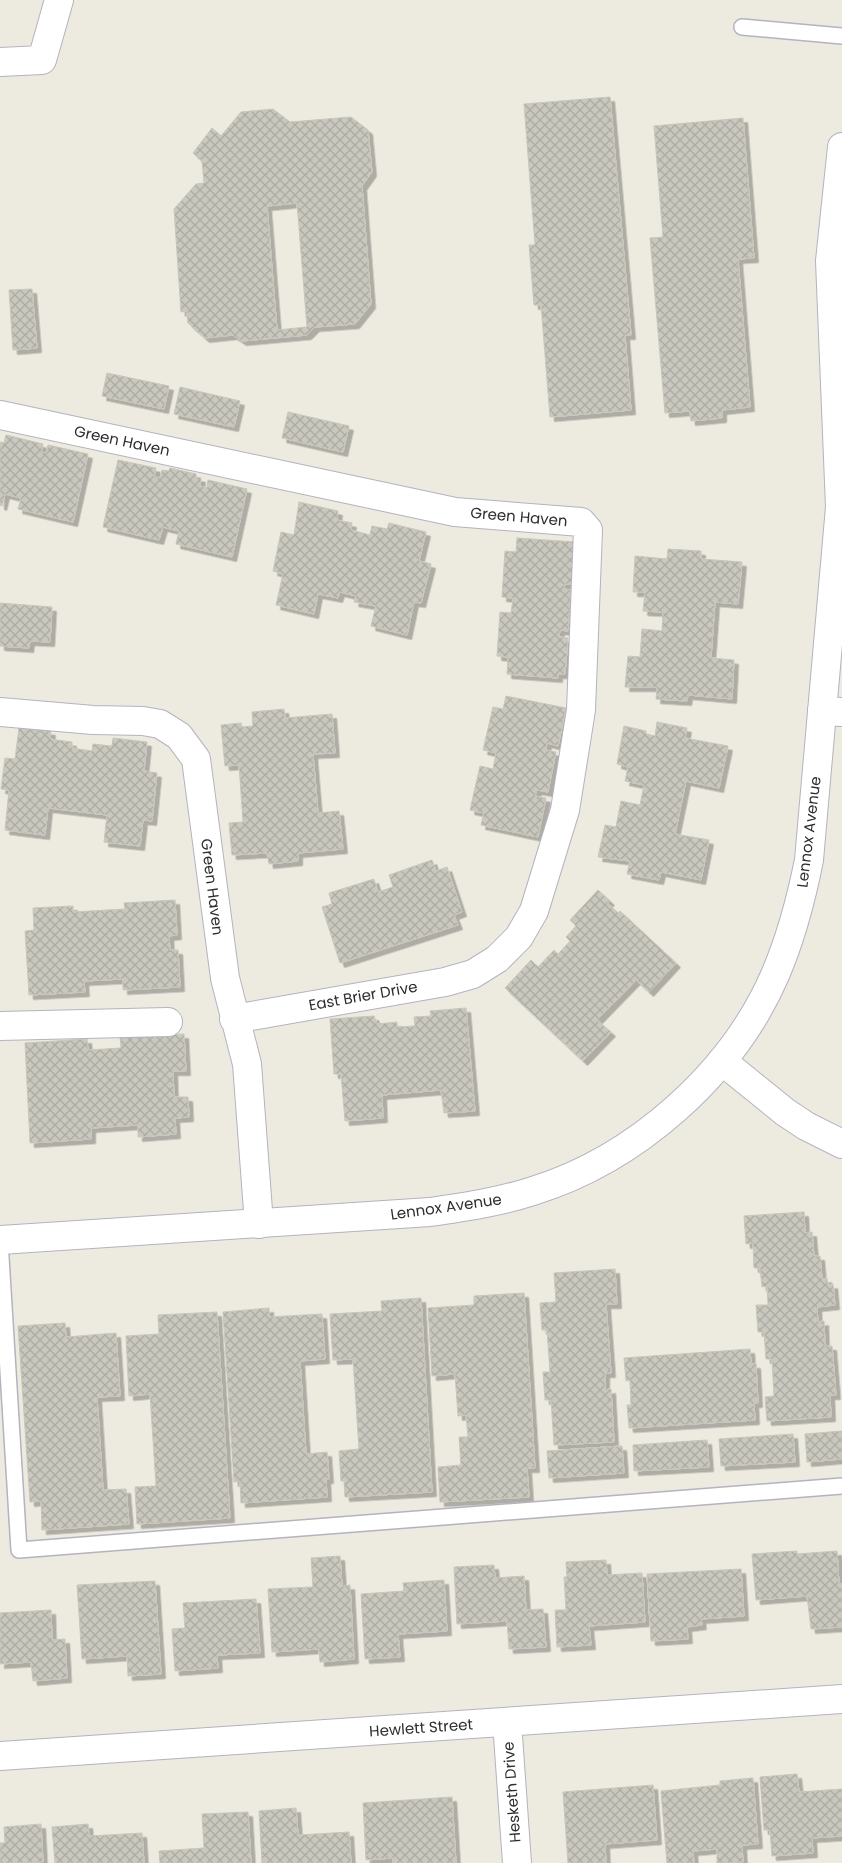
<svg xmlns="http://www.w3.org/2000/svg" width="842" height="1863" viewBox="0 0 842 1863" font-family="Poppins,sans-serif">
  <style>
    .building { fill: url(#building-cross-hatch); stroke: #c9c6ba; fill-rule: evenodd; filter: url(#shadow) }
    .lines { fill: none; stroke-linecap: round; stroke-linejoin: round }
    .lane-casing { stroke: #b4b3bf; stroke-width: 18 }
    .street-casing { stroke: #b4b3bf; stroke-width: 30 }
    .secondary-casing { stroke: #b4b3bf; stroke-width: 30 }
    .lane { stroke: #fff; stroke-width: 15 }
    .street { stroke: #fff; stroke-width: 28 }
    .secondary { stroke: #fff; stroke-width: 28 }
    .labels { text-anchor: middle; stroke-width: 4.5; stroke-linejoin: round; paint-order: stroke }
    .street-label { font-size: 15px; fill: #2d2d2d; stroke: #fff }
  </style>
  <defs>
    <pattern id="building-cross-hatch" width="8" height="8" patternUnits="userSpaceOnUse" patternTransform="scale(1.25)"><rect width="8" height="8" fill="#c9c8be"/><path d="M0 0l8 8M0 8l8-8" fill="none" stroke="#adaca4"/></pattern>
    <filter id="shadow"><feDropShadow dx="4.5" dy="4.5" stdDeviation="0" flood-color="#0004"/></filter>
  </defs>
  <rect width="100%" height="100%" fill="#edeae0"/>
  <!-- building -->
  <path class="building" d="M610 97 631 335H625L631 410 550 417 541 305H534L529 245H535L524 104Z
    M273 109 290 122 351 117 368 130 372 172 362 186 371 304 355 324 315 327 307 335 242 341 233 335 205 338 188 323 187 311 181 312 174 209 196 184 204 183 202 161 193 153 212 128 221 136 241 112ZM297 203 307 327 277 330 267 206Z
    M743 118 754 258 738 259 750 407 722 410V418L691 421 690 411 665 413 650 238 663 237 654 126Z
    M32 289 37 348 13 350 9 290Z
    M107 373 169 386 164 409 102 396Z
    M180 387 240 401 234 427 174 414Z
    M288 412 349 426 343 452 282 438Z
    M6 435 43 444 41 452 46 453 48 445 88 454 73 522 18 509 21 498 5 494 2 506 0 505V442L4 443Z
    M118 460 156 468 154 477 160 478 162 470 169 471 170 468 196 474V477L201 478 200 486 207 488 208 480 247 489 232 557 176 544 179 531 163 527 159 540 103 527Z
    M299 502 338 511 337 520 352 523 351 530 370 535 372 526 387 529 389 523 426 532 419 561 431 564 421 603 414 602 407 635 371 626 376 606 354 602 356 596 340 592 338 598 318 594 314 614 276 605 283 574 273 571 281 532 294 535Z
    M517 538 575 542 572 584H565L564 589 571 590 568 631 560 630 559 637 568 638 565 674H558V678L507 674 508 657 497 656 500 612 511 613 513 598 502 597 505 551 516 552Z
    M668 549 701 551V559L742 562 738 604 715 602 711 658 734 660 732 699 688 695 687 701 656 699 657 687H625L628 656 640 657 642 629 662 631 663 612 643 611 645 592H633L635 556 667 559Z
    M0 603 52 607 50 642 30 641 29 648 0 646Z
    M506 696 566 708 558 746 547 743 546 750 556 752 548 792 537 790 535 796 546 798 538 837 481 825 484 813 470 810 480 766 493 769 496 753 483 750 493 707 503 709Z
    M284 709 285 718 332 714 335 753 313 754 318 813 339 811 343 849 298 853V861L269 864 267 853 232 855 229 823 243 822 239 765 225 766 221 725 241 723 242 727 253 726 252 712Z
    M657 722 687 728 685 738 728 746 719 788 686 781 675 834 709 840 701 880 661 872 659 880 627 874 630 861 598 857 605 825 616 827 621 801 640 805 644 785 625 781 628 767 617 764 624 726 646 731V734L655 736Z
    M19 728 51 731 50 739 72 742V748L92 751 93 744 112 746 113 738 147 742 144 771 157 773 152 821 143 820 140 846 104 842 107 815 48 808 45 835 5 830 9 790 1 789 5 758 15 759Z
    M432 860 436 871 447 867 462 912 454 915 458 925 340 963 322 907 332 904 329 893 374 879 378 892 393 887 389 875Z
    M598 890 610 901 607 903 618 913 620 911 676 963 649 992 636 980 597 1020 611 1032 583 1061 505 988 531 960 538 967 554 950 558 954 570 941 566 937 576 926 570 920Z
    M175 900 177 935 169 936 170 950H178L180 987 123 990V979L84 981 85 992 29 995 25 931 34 930 33 908 73 906V912L125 909 124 903Z
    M466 1008 475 1111 444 1113 441 1090 382 1095 383 1118 345 1121 341 1074H334L330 1019 374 1016 377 1024 397 1022V1027L415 1026 414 1017 431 1016 430 1011Z
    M184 1034 186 1071H173L174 1097H188L189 1117 175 1118 176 1134 138 1137V1125L91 1128V1139L30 1143 25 1043 87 1039 88 1050 121 1048 120 1037Z
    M804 1212 805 1233 812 1232 814 1256H820L822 1279 827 1278 828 1285 833 1284 835 1305 817 1307 818 1322 824 1321 825 1346H832L836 1395H830L831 1417 767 1421 765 1397 774 1396 772 1359H766L764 1332H758L756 1305H768L767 1286 762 1287 760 1268H754L753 1243 746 1244 744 1216Z
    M615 1269 617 1304H606L611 1373H605V1390L611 1389 614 1442 554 1445 551 1400H545L543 1372H550L547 1330H542L540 1303 556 1302 554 1273Z
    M524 1293 535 1468H527L529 1497 440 1502 438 1467 461 1465 459 1437H468L466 1415 458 1416 455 1374 432 1376 428 1308 474 1305V1296Z
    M421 1298 432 1492 345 1497 344 1481H341L339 1451 359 1449 353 1359 333 1360 330 1314 382 1311 381 1301Z
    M269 1308V1317L322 1314 325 1359 300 1361 306 1454 327 1452 329 1479H326L327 1497 241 1503 240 1481 234 1482 223 1312Z
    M217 1312 230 1518 137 1524 135 1487 156 1486 150 1394 129 1396 126 1336 159 1334 158 1315Z
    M65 1323 66 1337 116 1333 120 1396 97 1397 103 1490 126 1489 129 1524 42 1530 41 1501 30 1502 18 1326Z
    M750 1349 751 1364H756L758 1403H754L755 1420 629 1428 627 1405H631L630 1380 626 1381 624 1358Z
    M842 1431V1459L807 1462 805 1434Z
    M793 1434 795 1462 721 1466 719 1439Z
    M707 1440 709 1467 634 1471 633 1445Z
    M622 1446 624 1473 549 1478 547 1451Z
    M797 1551V1554L837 1551 839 1584H842V1627L811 1629 807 1596 756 1600 752 1554Z
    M340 1556 342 1586 350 1585 354 1659 320 1662 319 1649 272 1652 268 1589 313 1587 311 1558Z
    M606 1560 607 1575 642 1573 645 1622 589 1626 591 1645 557 1647 555 1610H566L564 1577H567L566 1562Z
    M494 1565 495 1578 524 1576 526 1610 543 1609 546 1647 509 1649 507 1621 457 1624 454 1567Z
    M741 1569 744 1616 701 1619 702 1625 687 1627 688 1639 651 1641 647 1574Z
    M444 1580 447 1631 398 1634 400 1657 365 1659 361 1594 404 1591 403 1583Z
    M155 1581 161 1674 128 1676 127 1656 82 1659 77 1585Z
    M256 1599 260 1653 217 1655 218 1668 175 1671 172 1629 185 1628 183 1603Z
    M51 1610 52 1640 65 1639 67 1678 33 1681 31 1662 0 1664V1613Z
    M797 1774 799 1792 842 1789V1836L812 1838 813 1853 772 1856 770 1830H764L760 1777Z
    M753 1778 758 1844 742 1845 743 1862 717 1863V1849L693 1851 694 1863H667L661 1791 720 1785V1781Z
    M653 1785 657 1840 605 1844 606 1863H568L563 1792Z
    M452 1797 456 1863H393V1858L366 1860 363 1803Z
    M296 1808 298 1835 349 1832 351 1863H262L259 1811Z
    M248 1812 251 1863H160L159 1851 204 1848 202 1814Z
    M41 1824 43 1862 0 1863V1843H5L4 1827Z
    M88 1824 89 1836 142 1833 144 1863H55L52 1827Z"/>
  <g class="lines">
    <!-- lane casing -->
    <g class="lane-casing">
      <path id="lane" d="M742 27 842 36
        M0 1241 19 1550 842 1486"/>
    </g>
    <!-- street casing -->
    <g class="street-casing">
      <path id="street" d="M0 62 42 60 59 0
        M0 415 455 512 581 522 588 530 581 710 565 810 534 911 519 937 497 959 473 974 445 982 234 1019
        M822 711 842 712
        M0 712 93 720 143 721 160 724 179 736 196 759 225 978 247 1064 259 1224
        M0 1026 168 1022
        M722 1061 785 1112 806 1126 842 1144
        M507 1722 517 1863
        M0 1756 842 1699"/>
    </g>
    <!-- secondary casing -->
    <g class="secondary-casing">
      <path id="secondary" d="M0 1240 430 1212C465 1207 499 1202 533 1191 636 1159 732 1074 775 975 791 938 801 900 809 860L840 507 830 261 842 147"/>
    </g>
    <!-- lane -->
    <use href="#lane" class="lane"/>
    <!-- street -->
    <use href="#street" class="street"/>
    <!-- secondary -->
    <use href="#secondary" class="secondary"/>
  </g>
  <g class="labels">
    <!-- street labels -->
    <g class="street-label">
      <text transform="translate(122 441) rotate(12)" y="5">Green Haven</text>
      <text transform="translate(519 517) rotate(5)" y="5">Green Haven</text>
      <text transform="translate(809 832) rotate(-83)" y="5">Lennox Avenue</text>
      <text transform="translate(212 887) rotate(83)" y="5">Green Haven</text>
      <text transform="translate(363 996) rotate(-10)" y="5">East Brier Drive</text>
      <text transform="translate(446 1207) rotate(-8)" y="5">Lennox Avenue</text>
      <text transform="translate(421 1728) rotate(-4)" y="5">Hewlett Street</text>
      <text transform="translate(512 1792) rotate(-94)" y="5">Hesketh Drive</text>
    </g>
  </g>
</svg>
